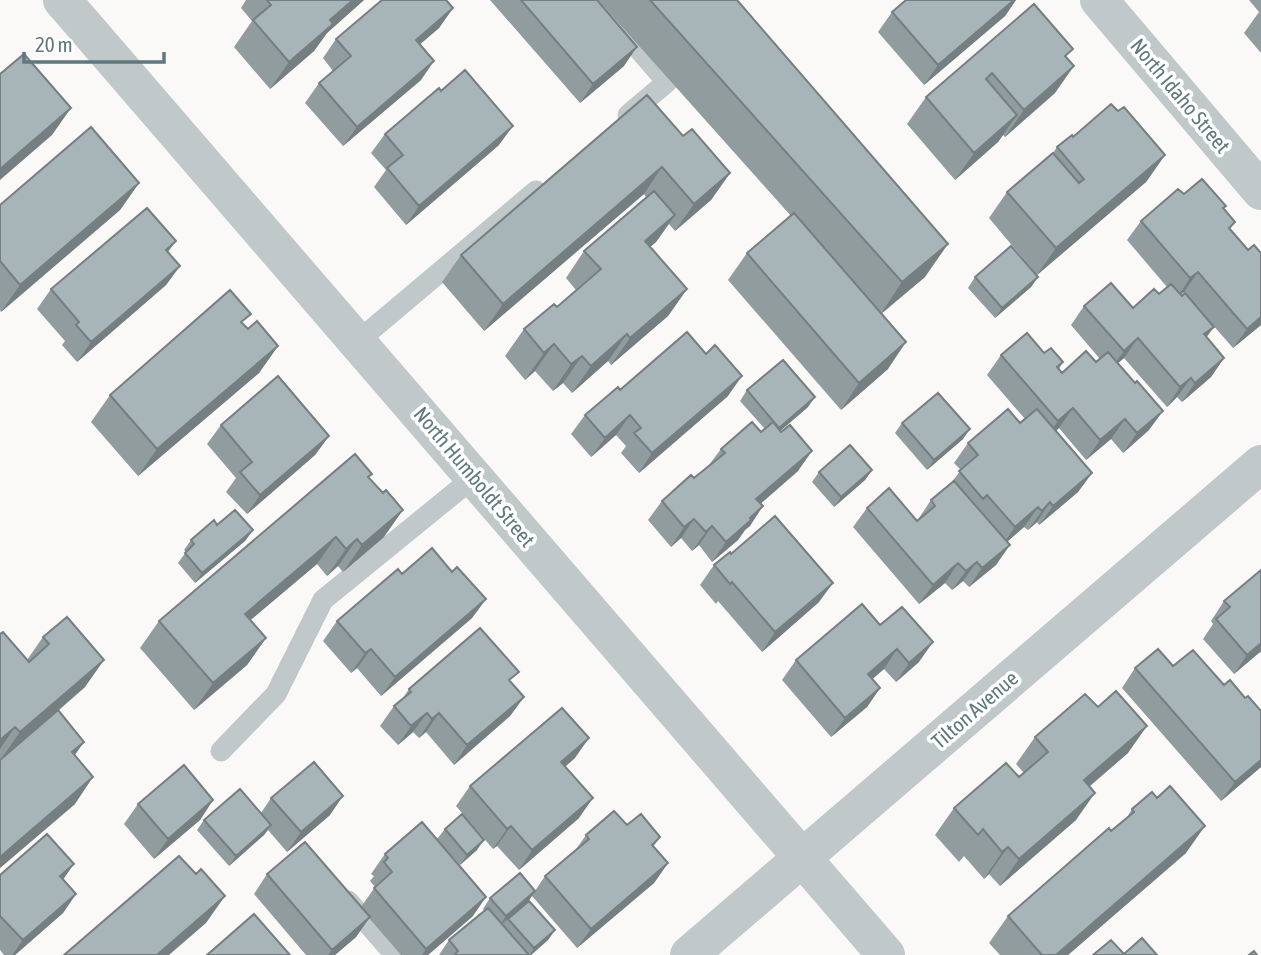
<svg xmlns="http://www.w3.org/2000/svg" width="1261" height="955" viewBox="0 0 1261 955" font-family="'Asap Condensed',sans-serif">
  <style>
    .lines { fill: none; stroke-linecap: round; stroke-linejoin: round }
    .service { stroke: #c0c8ca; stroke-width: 21 }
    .minor { stroke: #c0c8ca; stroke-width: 38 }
    .tertiary { stroke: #c0c8ca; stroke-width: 38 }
    .wall { fill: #909c9e }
    .shaded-wall { fill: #757f81 }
    .building { fill: #a7b5b8; stroke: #757f81; stroke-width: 2 }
    .labels { text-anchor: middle; stroke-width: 7; stroke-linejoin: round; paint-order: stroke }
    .street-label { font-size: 21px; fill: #5e787e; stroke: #fff }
  </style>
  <rect width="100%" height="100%" fill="#faf9f8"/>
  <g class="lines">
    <!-- service -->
    <path class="service" d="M596 0 667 82 628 115
      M358 341 536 191
      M221 751 276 694 323 600 473 478
      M348 901 395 955"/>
    <!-- minor -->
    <path class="minor" d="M1099 0 1261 191
      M689 955 1261 464"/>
    <!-- tertiary -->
    <path class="tertiary" d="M62 0 886 955"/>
  </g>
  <!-- wall -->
  <path class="wall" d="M246 0H364L327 33 314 51 270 89 234 47 252 21 241 8Z
    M490 0H597L624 66 580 103Z
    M598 0H737L925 277 881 313 888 369 841 410 728 280 747 253 791 216Z
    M905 0H1016L1005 16 924 85 878 32 892 12Z
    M1249 0H1261V53L1244 33 1259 12Z
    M1034 4 1067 58 1055 93 1005 137 1003 135 998 142 955 180 907 124 926 97Z
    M453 8 439 28 420 44 421 80 343 146 305 103 319 83 333 71 323 58 336 39Z
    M1118 111 1165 155 1146 182 1037 275 989 218 1007 192 1053 153 1057 147Z
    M385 134 499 145 406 225 374 187 386 170 371 153Z
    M683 136 730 173 711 200 675 231 669 224 656 242 650 247 687 289 668 316 611 365 608 361 572 393 563 383 553 391 535 371 525 380 505 356 524 329 557 307 576 290 566 278 584 251 646 197 644 194 484 331 442 282 461 255Z
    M139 183 120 210 1 312 0 310V205Z
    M1184 194 1224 209 1235 222 1230 229 1248 250 1261 253V325L1233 348 1184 292 1180 295 1206 337 1224 358 1211 377 1182 402 1177 397 1167 407 1124 358 1118 363 1149 430 1123 453 1111 439 1086 460 1059 428 1056 431 1092 473 1078 492 1039 525 1037 522 1028 530 1024 527 1007 542 996 565 969 587 963 581 952 590 945 583 919 604 853 527 867 508 917 521 931 500 951 483 961 470 954 463 968 443 1020 423 1025 419 987 375 1001 355 1044 353 1063 362 1059 369 1062 373 1096 362 1100 359 1071 325 1084 306 1133 308 1159 294 1167 287 1127 240 1141 221Z
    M168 252 180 266 166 285 77 362 62 345 65 341 37 309 51 289Z
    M975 277H1038L1031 287 995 318 968 288Z
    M243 325 248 329 278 346 259 373 138 476 91 422 110 395Z
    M620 390 728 396 639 473 621 453 626 446 616 435 591 457 571 434 585 415Z
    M747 390 808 407 780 431 798 471 760 504 750 526 745 530 738 540 712 562 699 545 692 551 681 538 671 547 648 520 662 501 694 478 709 465 721 449 761 432 765 429 740 401Z
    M902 423 963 439 927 470 895 433Z
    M221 425 329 436 315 455 247 514 226 492 236 478 207 444Z
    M872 470 865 480 834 507 812 482 819 472Z
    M369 478 384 537 343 572 338 566 327 576 317 564 250 620 266 638 247 665 194 710 140 648 159 621Z
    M217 525 253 530 245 541 195 583 178 563 186 552 184 550 191 540Z
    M731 554 819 602 762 652 718 601 716 604 700 585 714 565Z
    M1261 570V653L1260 652 1234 674 1203 639 1213 624 1211 621 1224 601Z
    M452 572 486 599 472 618 381 696 357 668 351 673 323 641 337 621 402 574Z
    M880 625 919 662 896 682 884 669 872 679 880 688 867 707 831 737 782 680 796 660Z
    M0 634 27 660 43 637 85 687 58 711 75 755V804L0 868V760L1 759 0 758Z
    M1173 666 1224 685 1245 698 1261 711V767L1221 801 1122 688 1135 668Z
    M511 682 524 697 510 716 454 765 426 732 419 738 413 732 398 745 380 726 394 706 401 701 409 689Z
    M1035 737 1128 753 1089 787 1076 820 1000 886 989 874 984 879 964 856 959 862 935 835 954 808 1019 777 1024 773 1016 764Z
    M575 758 565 766 579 818 519 870 497 846 493 849 456 806 470 786Z
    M271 798 330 815 287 852 268 830 264 835 229 866 197 830 204 820 261 813Z
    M213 800 200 820 154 859 124 824 138 804Z
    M1132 809 1186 853 1068 955H1000L989 943 1008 916 1126 819Z
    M627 825 660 837 653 847 668 863 654 883 577 948 532 896 528 901 555 930 548 940 531 955H439L449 940 485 911 483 909 490 898 535 891 545 876 575 851 586 835Z
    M445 829 477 850 460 865 437 839Z
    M385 854 473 916 428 955H401L369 918 356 937 335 955H306L254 894 267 874 361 907 375 887 370 881 374 876 371 874Z
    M0 875 63 879 76 894 63 913 15 955H4L0 950Z"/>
  <!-- shaded-wall -->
  <path class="shaded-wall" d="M353 0H364L327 33 314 51 270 89 289 62 330 20Z
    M1014 0H1016L1005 16 924 85 938 65Z
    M453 8 439 28 403 59 416 40Z
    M637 47 624 66 580 103 593 84Z
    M434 61 421 80 343 146 357 127Z
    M1074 66 1055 93 1005 137 1024 110Z
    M71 108 52 135 0 180V169Z
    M1017 115 998 142 955 180 974 153Z
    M513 126 499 145 406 225 419 206Z
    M1165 155 1146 182 1037 275 1056 248Z
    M662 167 644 194 484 331 503 304Z
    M730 173 711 200 675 231 694 204Z
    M139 183 120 210 1 312 20 285Z
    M675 215 656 242 626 268 645 241Z
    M176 241 162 260 166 250Z
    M948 244 925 277 880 315 902 282Z
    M180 266 166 285 77 362 91 342Z
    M1198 272 1184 292 1177 298 1190 278Z
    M1038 277 1031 287 995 318 1002 308Z
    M687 289 668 316 611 365 630 338Z
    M1261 317V325L1233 348 1247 329Z
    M1214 327 1200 346 1204 334Z
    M627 334 608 361 572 393 591 366Z
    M1138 338 1124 358 1110 370 1124 351Z
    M906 342 888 369 841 410 859 383Z
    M554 344 535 371 525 380 544 353Z
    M278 346 259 373 138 476 157 449Z
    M582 356 563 383 553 391 571 364Z
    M1224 358 1211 377 1182 402 1195 383Z
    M742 376 728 396 639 473 652 453Z
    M1191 378 1177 397 1167 407 1180 387Z
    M815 397 808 407 772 438 779 428Z
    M1073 408 1059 428 1044 440 1058 421Z
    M1163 411 1149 430 1123 453 1137 433Z
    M630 415 616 435 591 457 605 438Z
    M1125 419 1111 439 1086 460 1100 440Z
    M970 429 963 439 927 470 934 460Z
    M329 436 315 455 247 514 260 495Z
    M812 451 798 471 743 519 756 499Z
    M872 470 865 480 834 507 841 497Z
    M1092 473 1078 492 1039 525 1053 506Z
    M1050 502 1037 522 1028 530 1042 511Z
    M763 506 750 526 745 530 738 540 712 562 726 542 750 518Z
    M1038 507 1024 527 1001 547 1015 527Z
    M403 510 384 537 343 572 362 545Z
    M694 519 681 538 671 547 684 527Z
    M712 526 699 545 692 551 706 532Z
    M253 530 245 541 195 583 202 573Z
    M336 537 317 564 226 641 245 614Z
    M357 539 338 566 327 576 346 549Z
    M1010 545 996 565 969 587 982 568Z
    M977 562 963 581 952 590 966 571Z
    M958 563 945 583 919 604 933 585Z
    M833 583 819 602 762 652 775 632Z
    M486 599 472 618 381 696 395 677Z
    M266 638 247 665 194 710 213 683Z
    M933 642 919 662 896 682 909 663Z
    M1261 643V650L1260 652 1234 674 1247 655Z
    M371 649 357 668 351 673 365 653Z
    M897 649 884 669 855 694 868 674Z
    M104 660 85 687 1 759 20 732Z
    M880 688 867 707 831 737 845 718Z
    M524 697 510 716 454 765 467 745Z
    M427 713 413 732 398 745 411 726Z
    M439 713 426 732 419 738 432 719Z
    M1147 726 1128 753 1065 807 1084 780Z
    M15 727 0 749V740Z
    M589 738 575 758 548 782 561 762Z
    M84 742 65 769 72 752Z
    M1261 760V767L1221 801 1235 782Z
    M93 777 75 804 0 868V857Z
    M1095 793 1076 820 1000 886 1019 859Z
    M343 796 330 815 287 852 301 832Z
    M593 798 579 818 519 870 532 850Z
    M213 800 200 820 154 859 168 839Z
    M271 825 264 835 229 866 236 856Z
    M511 826 497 846 493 849 507 829Z
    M1205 826 1186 853 1068 955H1056Z
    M484 840 477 850 460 865 467 855Z
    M1008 847 989 874 984 879 1002 852Z
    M668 863 654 883 577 948 591 929Z
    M74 864 60 884V876Z
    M535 891 528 902 499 926 506 916Z
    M76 894 63 913 15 955H12L23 940Z
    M225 896 206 923 169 955H157Z
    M486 897 473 916 428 955H422L426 949Z
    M370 917 356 937 335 955H328L332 950Z
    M555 930 548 940 531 955H530L534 948Z"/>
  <!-- building -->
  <path class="building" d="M267 0H353L330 20 333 24 289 62 253 20 271 5Z
    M382 0H446L453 8 416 40 434 61 357 127 319 83 351 56 336 39Z
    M521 0H597L637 47 593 84Z
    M650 0H737L948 244 902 282Z
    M906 0H1014L938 65 892 12Z
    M1034 4 1073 49 1065 56 1074 66 1024 110 992 73 986 79 1017 115 974 153 926 97Z
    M24 54 71 108 0 169V74Z
    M465 70 513 126 419 206 387 168 403 155 385 134 439 88 441 91Z
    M647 95 683 136 692 129 730 173 694 204 662 167 503 304 461 255Z
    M1111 104 1118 111 1124 107 1165 155 1056 248 1007 192 1053 153 1079 183 1084 179 1057 147 1072 135 1073 137Z
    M91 127 139 183 20 285 0 261V205Z
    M1202 179 1226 206 1223 208 1235 222 1229 228 1248 250 1254 245 1261 253V317L1247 329 1198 272 1190 278 1141 221 1178 189 1184 194Z
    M654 191 675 215 645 241 687 289 630 338 627 334 591 366 582 356 571 364 554 344 544 353 524 329 554 304 557 307 601 269 584 251Z
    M147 208 176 241 166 250 180 266 91 342 76 325 79 322 51 289Z
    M794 213 906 342 859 383 747 253Z
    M1011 246 1038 277 1002 308 975 277Z
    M1111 283 1133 308 1154 289 1159 294 1171 284 1182 296 1185 293 1214 327 1204 334 1224 358 1195 383 1191 378 1180 387 1138 338 1124 351 1084 306Z
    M230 290 251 314 241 322 248 329 257 321 278 346 157 449 110 395Z
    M687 332 706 354 715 345 742 376 652 453 634 433 641 428 630 415 605 438 585 415 618 387 620 390Z
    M1027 333 1044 353 1051 348 1063 362 1057 367 1062 373 1086 351 1096 362 1108 352 1135 383 1137 381 1163 411 1137 433 1125 419 1100 440 1073 408 1058 421 1001 355Z
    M783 360 815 397 779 428 747 390Z
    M278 376 329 436 260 495 240 472 252 462 221 425Z
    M938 393 970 429 934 460 902 423Z
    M1008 409 1020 423 1037 409 1092 473 1053 506 1050 502 1042 511 1038 507 1015 527 987 495 983 499 959 471 978 455 968 443Z
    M752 422 761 432 773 422 781 432 790 425 812 451 756 499 763 506 750 518 751 520 726 542 712 526 706 532 694 519 684 527 662 501 691 475 694 478 725 453 721 449Z
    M850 445 872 470 841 497 819 472Z
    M355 454 372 474 368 477 383 493 386 490 403 510 362 545 357 539 346 549 336 537 245 614 266 638 213 683 159 621Z
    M954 481 1010 545 982 568 977 562 966 571 958 563 933 585 867 508 889 488 917 521 935 506 931 500Z
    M235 510 253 530 202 573 185 553 194 544 191 540 214 520 217 525Z
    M775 516 833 583 775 632 732 582 730 584 714 565 730 552 731 554Z
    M432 548 452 572 457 567 486 599 395 677 371 649 365 653 337 621 398 569 402 574Z
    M1261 570V643L1247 655 1216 619 1230 607 1224 601Z
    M862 604 880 625 902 607 933 642 909 663 897 649 868 674 880 688 845 718 796 660Z
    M67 617 104 660 20 732 15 727 0 740V634L3 632 29 662 49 644 43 637Z
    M480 628 519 672 509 680 524 697 467 745 439 713 432 719 427 713 411 726 394 706 411 692 409 689Z
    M1158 649 1173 666 1193 650 1224 685 1230 680 1245 698 1248 696 1261 711V760L1235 782 1135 668Z
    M1116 691 1147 726 1084 780 1095 793 1019 859 1008 847 1002 852 983 829 978 835 954 808 1006 763 1019 777 1048 752 1035 737 1085 694 1098 707Z
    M562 708 589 738 561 762 593 798 532 850 511 826 507 829 470 786Z
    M58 710 84 742 72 752 93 777 0 857V760Z
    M314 762 343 796 301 832 271 798Z
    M184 765 213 800 168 839 138 804Z
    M1170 786 1205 826 1056 955H1042L1008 916 1109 828 1111 831 1134 812 1132 809 1152 792 1157 798Z
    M240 789 271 825 236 856 204 820Z
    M614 811 627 825 641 814 660 837 652 845 668 863 591 929 545 876 589 839 586 835Z
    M462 814 484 840 467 855 445 829Z
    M422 822 486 897 426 949 374 888 392 872 384 862 388 858 385 854Z
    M47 834 74 864 60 876 76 894 23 940 0 916V875Z
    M305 842 370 917 332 950 267 874Z
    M179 856 196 874 201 869 225 896 157 955H64Z
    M520 873 535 891 506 916 490 898Z
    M529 901 555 930 534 948 508 919Z
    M488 908 529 955H454L458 951 449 940Z
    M254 914 290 955H207Z
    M1142 938 1157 955H1093L1111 940 1124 954Z
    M1254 951 1257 955H1249Z"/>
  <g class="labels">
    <!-- street labels -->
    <g class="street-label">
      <text transform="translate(1180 96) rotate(50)" y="7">North Idaho Street</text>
      <text transform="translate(474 477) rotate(50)" y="7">North Humboldt Street</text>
      <text transform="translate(975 710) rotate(-41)" y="7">Tilton Avenue</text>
    </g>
  </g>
  <!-- scale -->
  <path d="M24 52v10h140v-10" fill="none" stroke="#5e787e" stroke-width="3.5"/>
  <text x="35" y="52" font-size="21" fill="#5e787e" stroke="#ffffff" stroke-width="5" paint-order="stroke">20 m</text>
</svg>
